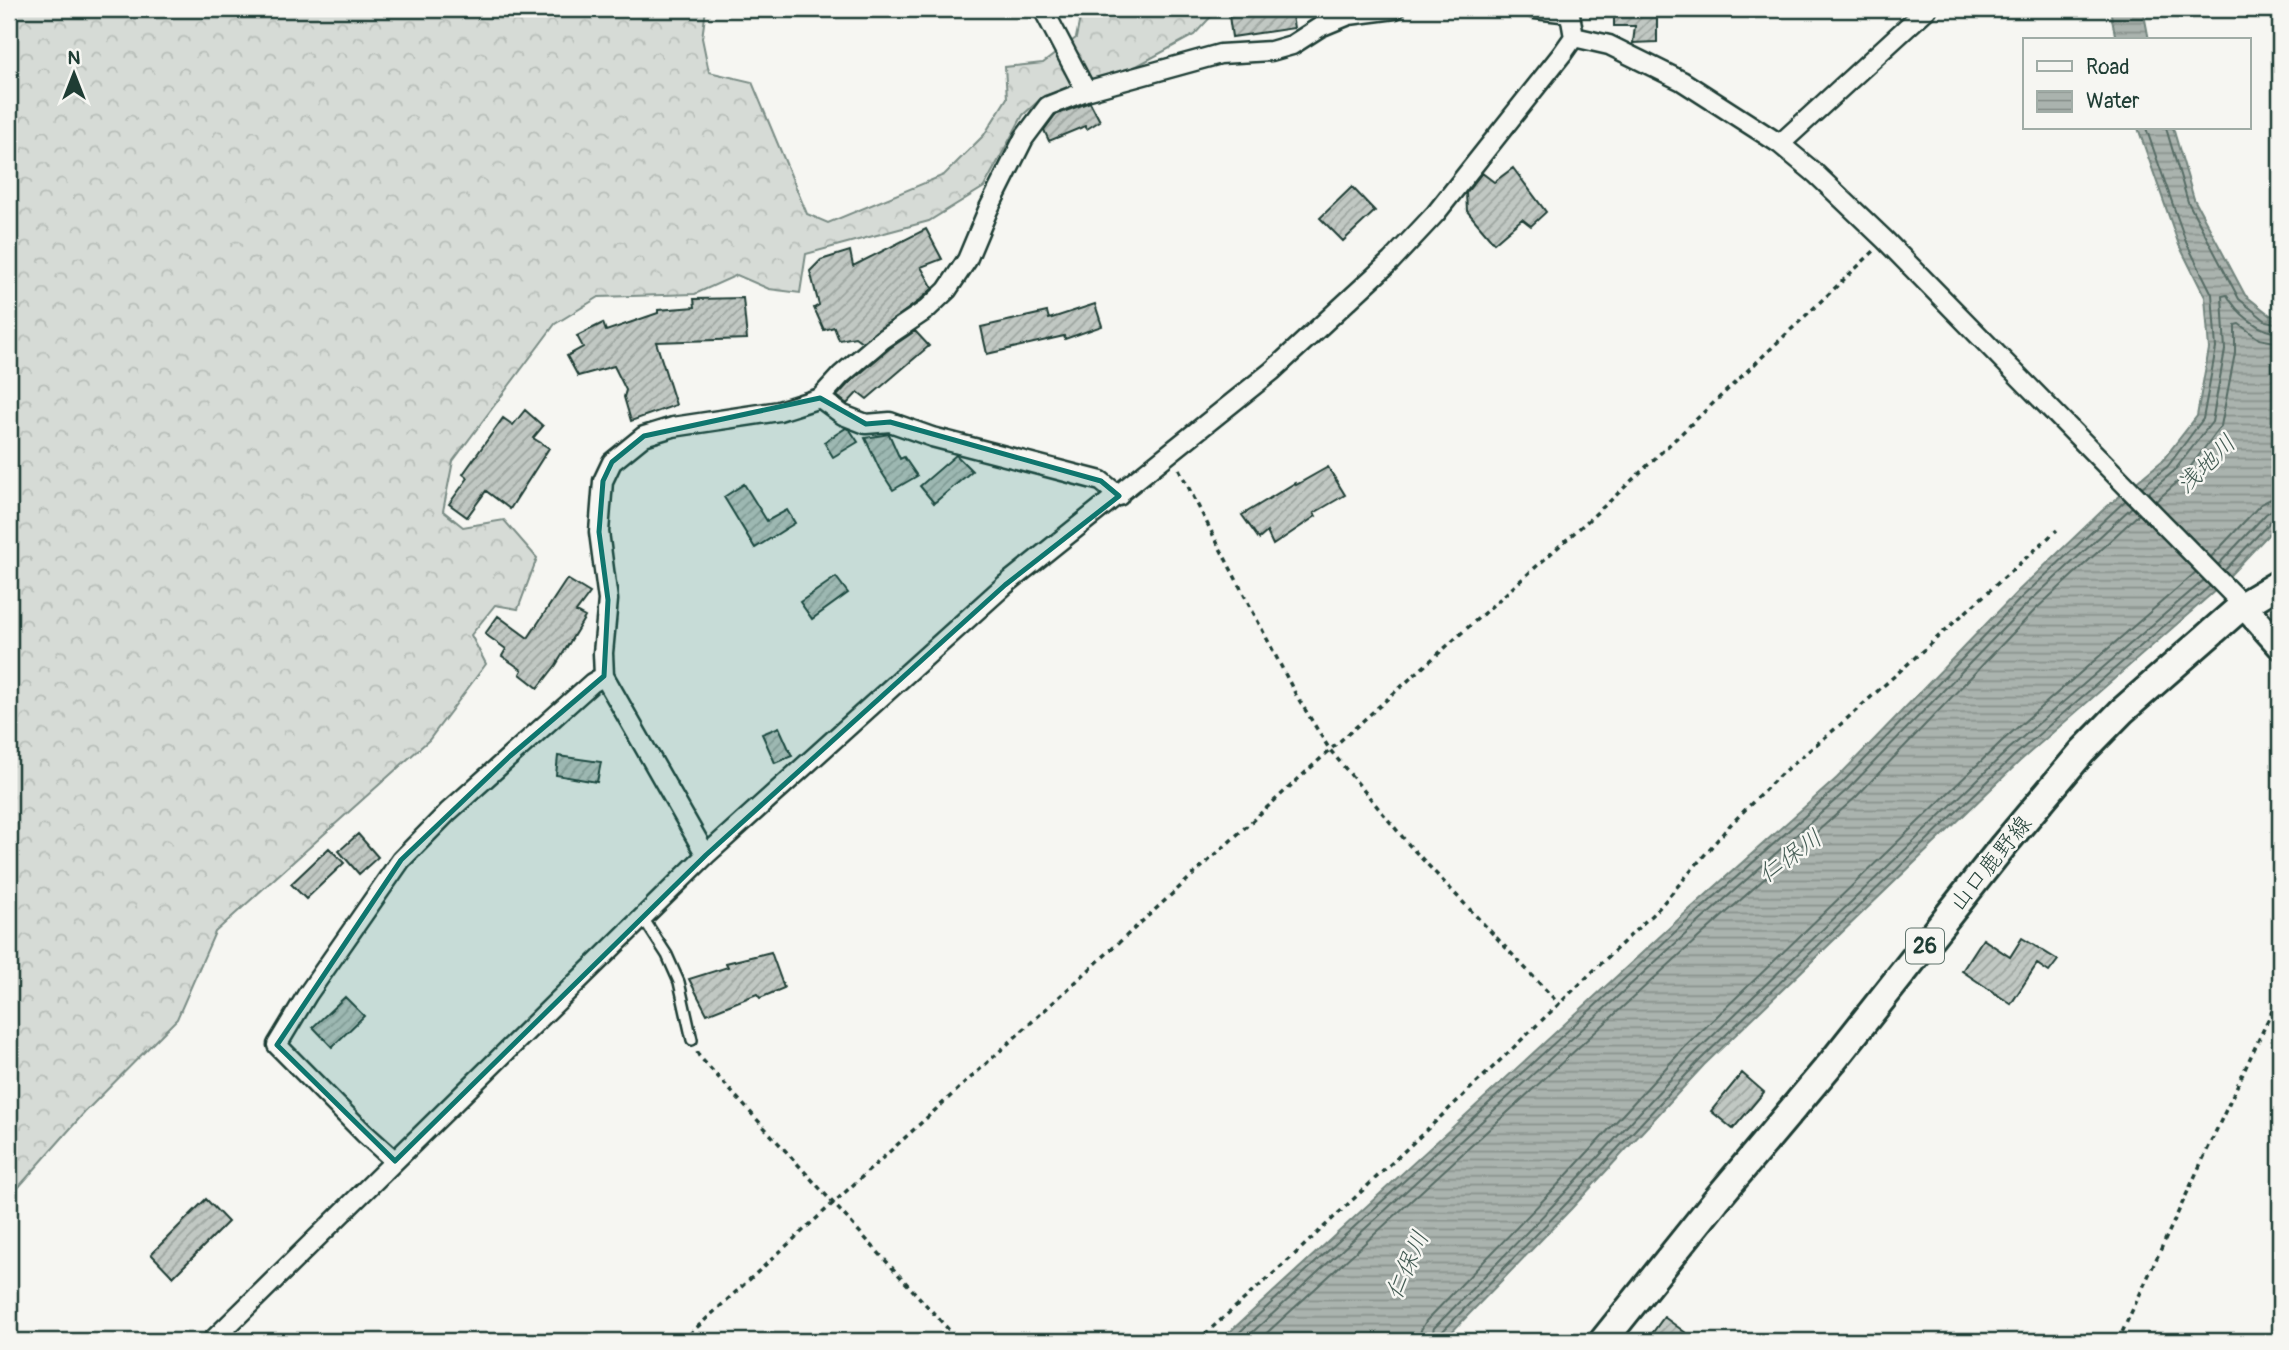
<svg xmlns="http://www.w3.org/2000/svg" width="2289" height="1350" viewBox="0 0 2289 1350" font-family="Pangolin,'Klee One',sans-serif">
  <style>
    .forest { fill: url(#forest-crowns); stroke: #7a8c85; stroke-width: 2 }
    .water { fill: url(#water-rules); stroke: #72847d; stroke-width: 2 }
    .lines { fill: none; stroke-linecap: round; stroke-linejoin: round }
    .shore { stroke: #576c65; stroke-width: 2 }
    .building { fill: url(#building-hatch); stroke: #1f3d34; stroke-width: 2 }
    .lane-casing { stroke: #1f3d34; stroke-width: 14 }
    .street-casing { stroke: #1f3d34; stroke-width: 23 }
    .secondary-casing { stroke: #1f3d34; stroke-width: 30 }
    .primary-casing { stroke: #1f3d34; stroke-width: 32 }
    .path { stroke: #1f3d34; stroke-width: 3.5; stroke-dasharray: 5 5; stroke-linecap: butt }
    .lane { stroke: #f6f6f2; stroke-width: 9 }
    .street { stroke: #f6f6f2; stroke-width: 18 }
    .secondary { stroke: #f6f6f2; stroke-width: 24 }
    .primary { stroke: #f6f6f2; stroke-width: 26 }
    .marked { fill: #0f766e; fill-opacity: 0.2; stroke: #0f766e; stroke-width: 5; stroke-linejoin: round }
    .labels { text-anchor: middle; stroke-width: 5; stroke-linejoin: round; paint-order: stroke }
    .shield { fill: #f6f6f2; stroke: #60746d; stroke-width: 2 }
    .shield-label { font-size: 21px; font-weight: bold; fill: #1f3d34 }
    .street-label { font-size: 23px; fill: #1f3d34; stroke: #f6f6f2 }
    .water-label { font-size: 24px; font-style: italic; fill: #425a52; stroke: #f6f6f2 }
  </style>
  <defs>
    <pattern id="forest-crowns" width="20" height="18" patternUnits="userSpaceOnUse" patternTransform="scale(1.75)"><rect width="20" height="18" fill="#d6dbd6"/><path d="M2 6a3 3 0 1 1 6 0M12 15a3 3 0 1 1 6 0" fill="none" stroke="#b7bdb8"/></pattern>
    <pattern id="water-rules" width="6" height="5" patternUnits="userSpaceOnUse" patternTransform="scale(1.75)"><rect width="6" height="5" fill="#aab3ae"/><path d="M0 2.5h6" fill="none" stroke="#8a938e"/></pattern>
    <pattern id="building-hatch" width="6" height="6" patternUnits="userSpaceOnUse" patternTransform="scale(1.75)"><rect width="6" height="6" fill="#c1c8c3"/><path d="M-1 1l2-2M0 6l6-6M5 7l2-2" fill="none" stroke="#9ca49f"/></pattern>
  </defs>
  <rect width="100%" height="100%" fill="#f6f6f2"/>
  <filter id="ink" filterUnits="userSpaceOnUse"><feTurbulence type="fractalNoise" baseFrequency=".0143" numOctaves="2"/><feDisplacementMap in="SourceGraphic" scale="14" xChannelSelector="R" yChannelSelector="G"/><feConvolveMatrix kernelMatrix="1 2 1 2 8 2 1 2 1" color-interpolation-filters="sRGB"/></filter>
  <g filter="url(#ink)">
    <!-- forest -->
    <path class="forest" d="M9 9H706L702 38 709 72 752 82 807 214 828 223 944 175 984 135 1007 98 1005 67 1043 63 1076 38 1081 13 1086 9H1133L1136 13 1150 9H1218L1194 35 1133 68 1044 96 1023 115 984 187 929 221 806 254 800 293 769 289 737 275 695 294 599 297 555 324 453 461 443 511 463 527 504 520 537 558 518 609 495 605 471 635 486 664 429 740 215 932 177 1019 85 1112 9 1198Z"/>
    <!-- water -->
    <path class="water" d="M2110 9H2143L2149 40H2116Z
      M2138 128H2173L2194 199 2245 295 2270 315 2280 318V522L2217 589 2020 761 1704 1065 1571 1209 1443 1341H1220L1680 918 1837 778 2018 591 2103 510 2162 461 2197 416 2209 349 2205 297 2179 245Z"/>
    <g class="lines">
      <!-- shore -->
      <path class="shore" d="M2166 128 2188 202 2239 299 2266 321 2280 324
        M2142 487 2168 466 2203 419 2216 348 2212 294 2186 242 2146 128
        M2148 493 2174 471 2212 422 2225 350 2222 296 2227 295C2237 313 2259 332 2280 333
        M2156 501 2182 478 2221 426 2235 353V325L2239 324 2259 339 2280 343
        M2211 557 2261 504 2271 499H2280
        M2218 565 2266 514 2272 510 2280 509
        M2224 571 2272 520 2280 518
        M1230 1341 1685 923 1842 783 2023 596 2126 500
        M1243 1341 1690 930 1848 789 2029 602 2132 507
        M1258 1341 1698 938 1856 797 2036 609 2139 514
        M1419 1341 1421 1330 1426 1321 1552 1191 1686 1046 2002 741 2196 572
        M1430 1341 1434 1328 1560 1198 1694 1054 2009 749 2204 580
        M1439 1341 1441 1333 1566 1204 1700 1060 2015 755 2210 586"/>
    </g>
    <!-- building -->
    <path class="building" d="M1228 9H1291L1294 28 1232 37Z
      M1614 9H1657V42L1633 43 1635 26H1614Z
      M1090 102 1100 121 1087 129 1085 126 1049 141 1044 130 1055 115Z
      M1513 168 1546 212 1531 226 1522 219 1494 243 1467 211 1466 193 1482 173 1494 182Z
      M1352 187 1375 211 1343 241 1320 218Z
      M926 229 942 259 921 267 933 288 919 301 862 342 855 337 839 340 834 327 824 330 814 308 819 305 810 271 821 260 850 251 853 266Z
      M743 298 747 339 656 342 676 405 631 421 624 397 626 390 614 366 578 376 567 356 583 347 577 336 603 323 606 331 658 313V310L695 307 694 299Z
      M1095 304 1102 326 1065 339 1064 336 987 354 981 327 1047 312 1049 319Z
      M915 331 929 346 867 399 858 392 847 404 837 396 849 383 890 348Z
      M525 410 543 426 533 438 549 448 510 509 486 491 467 517 449 504 468 478 463 474 503 418 513 425Z
      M846 428 850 430 858 442 833 457 824 442Z
      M889 434 900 459 904 457 917 476 893 490 879 468 865 438Z
      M956 455 972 471 934 503 920 486Z
      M1328 467 1345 495 1314 513 1316 516 1273 545 1267 532 1259 539 1242 515 1295 483 1296 485Z
      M744 484 767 521 787 510 795 523 755 548 724 497Z
      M836 577 848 593 812 619 800 602Z
      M567 579 590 593 576 612 585 617 556 665 538 688 520 674 522 670 502 656 506 649 485 634 498 616 528 638Z
      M779 727 792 756 775 763 762 734Z
      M558 756 601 762 597 782 556 775Z
      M358 834 378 857 359 874 339 851Z
      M329 848 344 863 306 899 291 884Z
      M2022 938 2058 960 2049 972 2037 964 2011 1004 1962 971 1983 939 2010 957Z
      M771 952 784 988 760 998 757 994 707 1014 689 979 728 967 726 963Z
      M345 997 364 1016 332 1047 313 1027Z
      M1742 1073 1764 1092 1733 1129 1711 1111Z
      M206 1199 228 1222 173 1277 151 1254Z
      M1664 1317 1697 1341H1660L1651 1335Z"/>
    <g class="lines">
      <!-- lane casing -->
      <g class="lane-casing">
        <path id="lane" d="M643 918 667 955 679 982 692 1040"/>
      </g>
      <!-- street casing -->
      <g class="street-casing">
        <path id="street" d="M1043 9 1086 91
          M1535 9 1570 13
          M1574 37 1609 45 1682 81 1780 144 1816 174 1885 240 2243 605
          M1780 144 1927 9
          M820 398 843 415 866 424 890 422 932 437 1101 481 1119 496
          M706 855 604 676 603 653 608 600 599 532 603 481 612 462 644 436 673 427 779 411 820 398 841 375 883 339 926 310 947 290 967 260 988 210 1024 138 1048 106 1086 91 1220 54 1271 51 1292 45 1320 27 1349 15 1395 9
          M395 1161 364 1133 277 1045 307 995 401 860 448 812 592 683 604 676
          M212 1341 706 855 1005 585 1272 371 1391 261 1436 213 1562 54 1574 37 1569 9"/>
      </g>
      <!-- secondary casing -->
      <g class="secondary-casing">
        <path id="secondary" d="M2243 605 2280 646"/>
      </g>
      <!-- primary casing -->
      <g class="primary-casing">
        <path id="primary" d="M1603 1341 1716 1200 1833 1061 2003 846 2082 752 2122 711 2243 605 2280 583"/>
      </g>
      <!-- path -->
      <path class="path" d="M1179 469 1296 695 1330 750 1410 846 1560 1005
        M697 1052 699 1056 959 1341
        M682 1341 1330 750 1610 501 1874 251
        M1197 1341 1292 1257 1487 1073 1659 908 1731 824 1782 773 1841 724 2057 530
        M2118 1341 2280 994"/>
      <!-- lane -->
      <use href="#lane" class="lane"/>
      <!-- street -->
      <use href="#street" class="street"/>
      <!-- secondary -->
      <use href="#secondary" class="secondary"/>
      <!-- primary -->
      <use href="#primary" class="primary"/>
    </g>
  </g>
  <!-- marked area -->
  <path class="marked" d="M820 398 866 424 890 422 1101 481 1119 496 1005 585 706 855 395 1161 277 1045 401 860 510 756 604 676 608 600 599 532 603 481 612 462 644 436Z"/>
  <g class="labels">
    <!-- shield labels -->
    <rect class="shield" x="1906" y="928.5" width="38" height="35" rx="5"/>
    <g class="shield-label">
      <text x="1925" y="953">26</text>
    </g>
    <!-- street labels -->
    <g class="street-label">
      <text transform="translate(1990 863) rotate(-51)" y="8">山口鹿野線</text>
    </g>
    <!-- water labels -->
    <g class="water-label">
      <text transform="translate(2206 464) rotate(-45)" y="8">浅地川</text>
      <text transform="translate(1790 856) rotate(-36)" y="8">仁保川</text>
      <text transform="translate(1407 1265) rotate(-66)" y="8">仁保川</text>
    </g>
  </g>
  <!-- margin -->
  <rect width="2289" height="1350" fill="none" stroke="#f6f6f2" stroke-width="35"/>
  <rect x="18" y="18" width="2254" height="1315" fill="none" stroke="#1f3d34" stroke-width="2.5" filter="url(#ink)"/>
  <!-- legend -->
  <rect x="2023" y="38" width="228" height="91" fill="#f6f6f2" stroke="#a0aca6" stroke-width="2"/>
  <rect x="2037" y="61" width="35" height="10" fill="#f6f6f2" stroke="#a0aca6" stroke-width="2"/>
  <text x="2086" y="74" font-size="21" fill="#1f3d34">Road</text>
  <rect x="2037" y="91" width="35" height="21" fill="url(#water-rules)" stroke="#a0aca6" stroke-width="2"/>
  <text x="2086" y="108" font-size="21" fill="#1f3d34">Water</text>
  <!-- north arrow -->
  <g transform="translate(74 74)" stroke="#f6f6f2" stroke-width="5" paint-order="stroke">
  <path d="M0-5L12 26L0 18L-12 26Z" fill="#1f3d34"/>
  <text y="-10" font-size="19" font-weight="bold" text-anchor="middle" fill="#1f3d34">N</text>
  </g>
</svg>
